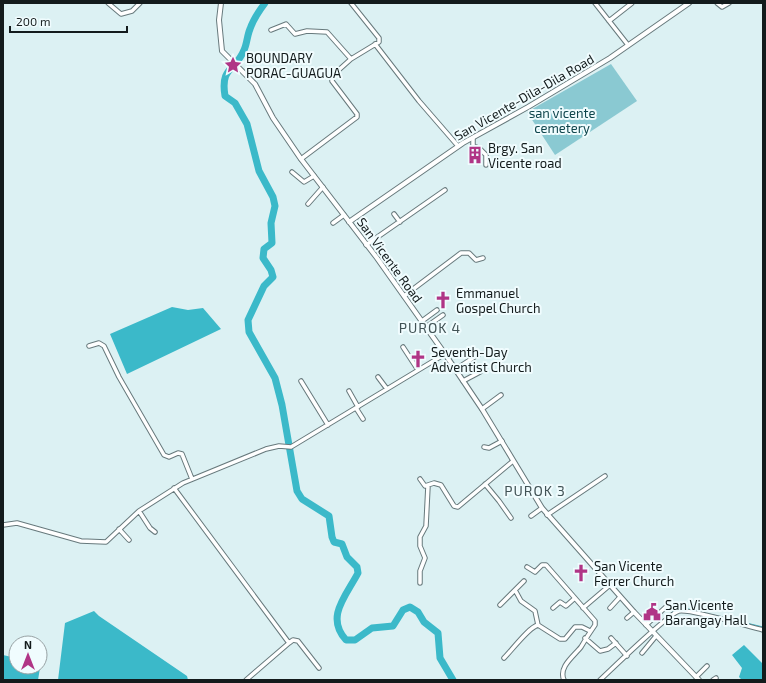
<svg xmlns="http://www.w3.org/2000/svg" width="766" height="683" viewBox="0 0 766 683" font-family="'Exo 2',sans-serif">
  <style>
    .green { fill: #8ac9d2 }
    .water { fill: #3bb9c9 }
    .lines { fill: none; stroke-linecap: round; stroke-linejoin: round }
    .stream { stroke: #3bb9c9; stroke-width: 1 }
    .river { stroke: #3bb9c9; stroke-width: 7 }
    .minor-casing { stroke: #67797c; stroke-width: 5.5 }
    .tertiary-casing { stroke: #67797c; stroke-width: 6 }
    .minor { stroke: #fff; stroke-width: 3.5 }
    .tertiary { stroke: #fff; stroke-width: 4 }
    .labels { text-anchor: middle; stroke-width: 4; stroke-linejoin: round; paint-order: stroke }
    .poi-label { font-size: 13px; fill: #131b1c; stroke: #f0fcfe; text-anchor: start }
    .street-label { font-size: 13px; fill: #131b1c; stroke: #f0fcfe }
    .park-label { font-size: 13px; fill: #0f464d; stroke: #f0fcfe }
    .neighbourhood-label { font-size: 14px; letter-spacing: 1px; fill: #425356; stroke: #f0fcfe }
  </style>
  <rect width="100%" height="100%" fill="#dcf1f3"/>
  <!-- green -->
  <path class="green" d="M611 64 637 101 555 155 527 112Z"/>
  <!-- water -->
  <path class="water" d="M172 307 188 310 203 308 221 329 127 374 110 334Z
    M94 611 99 616 187 676 188 680H58L65 623Z
    M744 645 763 664V680H742L739 677 742 668 732 655Z
    M3 655 16 658V667H40L41 662 38 680H3Z"/>
  <g class="lines">
    <!-- stream -->
    <path class="stream" d="M666 618 675 609 684 608 763 627
      M597 680 609 670"/>
    <!-- river -->
    <path class="river" d="M265 3C259 11 253 20 250 29 247 36 247 44 244 50 236 71 220 66 225 96L235 103 247 124 259 171 273 197 275 206 271 223 272 243 264 249 263 258 271 270 273 277 264 286 248 320 249 332 275 378 282 405 297 491 302 499 329 516 332 537 334 542 342 544 347 557 357 567 358 573C346 596 325 617 346 640H355L372 628 393 626 403 610 410 607 418 612 424 622 438 633 440 658 453 680"/>
    <!-- minor casing -->
    <g class="minor-casing">
      <path id="minor" d="M108 3 121 14 132 11 140 3
        M595 3 628 45
        M717 3 722 7 729 3
        M609 21 632 3
        M271 30 286 24 295 34 307 31 327 32 351 59
        M375 44 419 101 458 146
        M473 138V146L479 148 486 155V165
        M301 159 357 117V114L332 81V76L351 59 379 42V38L351 3
        M292 172 304 182 314 176
        M308 204 323 187
        M394 214 400 222
        M333 223 344 215
        M366 245 445 190
        M404 296 461 253H469L476 260 483 258
        M422 321 437 310
        M426 327 443 315
        M89 346 99 343 104 346 119 377 164 455 169 457 178 453 182 454 192 479
        M403 347 418 370
        M456 369 479 354
        M378 377 387 389
        M301 381 328 425
        M463 381 480 372
        M349 391 358 407
        M356 408 363 419
        M482 409 501 395
        M484 447 489 448 502 441
        M420 479 425 486 434 483 441 485 454 506 458 507 513 461
        M485 484 499 501 511 518
        M174 488 289 643 246 680
        M139 511 150 528 155 532
        M547 515 605 476
        M531 516 542 508
        M3 525 17 523 81 541 106 542 139 511 183 483 266 449 279 446 291 447 445 354
        M119 529 129 540
        M527 567 535 572 542 565H546L595 621V625C590 632 585 640 581 647 574 656 558 667 564 680
        M420 583V571L425 558 420 546V537L426 526 428 486
        M515 590 521 601 535 611 538 625 560 639H565L575 627H582L590 631
        M500 605 524 581
        M553 608 560 602 566 606 575 598
        M583 608 610 585
        M610 608 620 597
        M627 618 634 612
        M646 625 667 606
        M585 638 600 651 608 649 616 643
        M611 638 627 656
        M289 643 293 640 298 641 319 668
        M642 653 656 636
        M504 658C512 650 529 627 538 625
        M696 677 707 666
        M600 680C612 669 669 613 679 611 693 609 746 626 763 630
        M713 680 716 678"/>
    </g>
    <!-- tertiary casing -->
    <g class="tertiary-casing">
      <path id="tertiary" d="M221 3 219 20 222 51 255 84 273 118 301 159 377 258 445 354 482 409 542 508 634 612 699 680
        M349 222 463 143 528 107 610 58 689 3"/>
    </g>
    <!-- minor -->
    <use href="#minor" class="minor"/>
    <!-- tertiary -->
    <use href="#tertiary" class="tertiary"/>
  </g>
  <!-- icons -->
  <defs>
    <g id="sight-bare" transform="scale(1.38)"><path d="M0-6L1.8-2.2L6-1.7L2.9 1.2L3.7 5.4L0 3.3L-3.7 5.4L-2.9 1.2L-6-1.7L-1.8-2.2Z" fill="#b03586" stroke="#f0fcfe" stroke-width="2.5" paint-order="stroke"/></g>
    <g id="building-bare" transform="scale(1.38)"><path d="M-4-6H4V6H1V3H-1V6H-4ZM-2.5-4.3h1.7v1.8h-1.7ZM.8-4.3h1.7v1.8H.8ZM-2.5-1h1.7V.8h-1.7ZM.8-1h1.7V.8H.8Z" fill="#b03586" stroke="#f0fcfe" stroke-width="2.5" paint-order="stroke"/></g>
    <g id="church-bare" transform="scale(1.38)"><path d="M-1.2-6h2.4v3.5h3.3v2.4h-3.3V6h-2.4V-.1h-3.3v-2.4h3.3Z" fill="#b03586" stroke="#f0fcfe" stroke-width="2.5" paint-order="stroke"/></g>
    <g id="civic-bare" transform="scale(1.38)"><path d="M-.6-6.5H3V-4.5H.6V-3L4-1V1h2V6H-6V1h2V-1L-.6-3ZM-1.2 2.5V6h2.4V2.5Z" fill="#b03586" stroke="#f0fcfe" stroke-width="2.5" paint-order="stroke"/></g>
  </defs>
  <g fill-rule="evenodd">
    <use href="#sight-bare" x="233" y="65"/>
    <use href="#building-bare" x="475" y="155"/>
    <use href="#church-bare" x="443" y="300"/>
    <use href="#church-bare" x="418" y="359"/>
    <use href="#church-bare" x="581" y="573"/>
    <use href="#civic-bare" x="652" y="612"/>
  </g>
  <g class="labels">
    <!-- poi labels -->
    <g class="poi-label">
      <text x="246" y="63">BOUNDARY<tspan x="246" dy="15">PORAC-GUAGUA</tspan></text>
      <text x="488" y="153">Brgy. San<tspan x="488" dy="15">Vicente road</tspan></text>
      <text x="456" y="298">Emmanuel<tspan x="456" dy="15">Gospel Church</tspan></text>
      <text x="431" y="357">Seventh-Day<tspan x="431" dy="15">Adventist Church</tspan></text>
      <text x="594" y="571">San Vicente<tspan x="594" dy="15">Ferrer Church</tspan></text>
      <text x="665" y="610">San Vicente<tspan x="665" dy="15">Barangay Hall</tspan></text>
    </g>
    <!-- street labels -->
    <g class="street-label">
      <text transform="translate(524 97) rotate(-30)" y="5">San Vicente-Dila-Dila Road</text>
      <text transform="translate(390 260) rotate(54)" y="5">San Vicente Road</text>
    </g>
    <!-- park labels -->
    <g class="park-label">
      <text x="562" y="118">san vicente<tspan x="562" dy="15">cemetery</tspan></text>
    </g>
    <!-- neighbourhood labels -->
    <g class="neighbourhood-label">
      <text x="430" y="333">PUROK 4</text>
      <text x="535" y="496">PUROK 3</text>
    </g>
  </g>
  <!-- border -->
  <rect width="766" height="683" fill="none" stroke="#131b1c" stroke-width="8"/>
  <!-- north arrow -->
  <g transform="translate(28 655)"><circle r="19" fill="#f0fcfe" stroke="#98a2a4"/>
  <path d="M0-3L7 15L0 10L-7 15Z" fill="#b03586"/>
  <text y="-6" font-size="11" font-weight="bold" text-anchor="middle" fill="#131b1c">N</text>
  </g>
  <!-- scale -->
  <path d="M10 26v6h117v-6" fill="none" stroke="#131b1c" stroke-width="2"/>
  <text x="16" y="26" font-size="12" fill="#131b1c" stroke="#f0fcfe" stroke-width="3" paint-order="stroke">200 m</text>
</svg>
